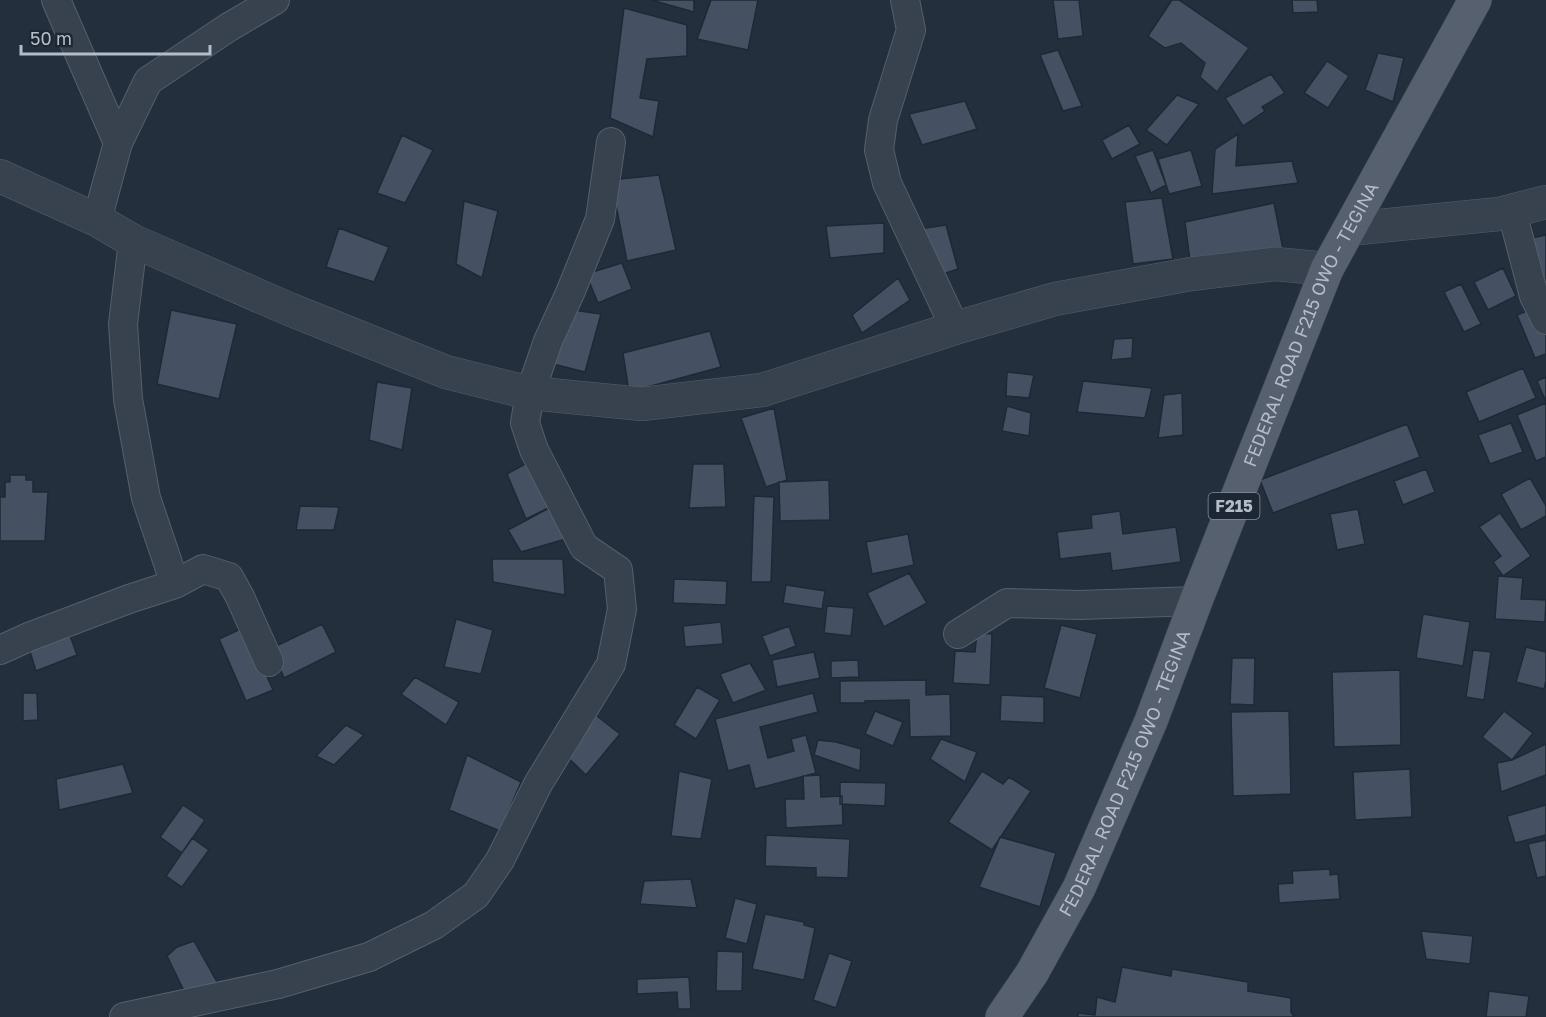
<svg xmlns="http://www.w3.org/2000/svg" width="1546" height="1017" viewBox="0 0 1546 1017" font-family="'Golos Text',sans-serif">
  <style>
    .building { fill: #455162; stroke: #1f2835; stroke-width: 1.5 }
    .lines { fill: none; stroke-linecap: round; stroke-linejoin: round }
    .minor-casing { stroke: #565f6c; stroke-width: 30 }
    .tertiary-casing { stroke: #565f6c; stroke-width: 34 }
    .primary-casing { stroke: #414a57; stroke-width: 34 }
    .minor { stroke: #38414e; stroke-width: 28 }
    .tertiary { stroke: #38414e; stroke-width: 33 }
    .primary { stroke: #56606e; stroke-width: 33 }
    .labels { text-anchor: middle; stroke-width: 5; stroke-linejoin: round; paint-order: stroke }
    .shield { fill: #1d2633; stroke: #878f9c; stroke-width: 1.5 }
    .shield-label { font-size: 16px; font-weight: bold; fill: #b4bcc9 }
    .street-label { font-size: 18px; fill: #b4bcc9; stroke: #1d2633 }
  </style>
  <rect width="100%" height="100%" fill="#242f3e"/>
  <!-- building -->
  <path class="building" d="M651 0H694V12Z
    M711 0H758L748 50 697 39Z
    M1053 0H1079L1083 36 1058 39Z
    M1172 0H1179L1249 48 1217 92 1200 77 1205 63 1181 43 1165 48 1148 36Z
    M1292 0H1317L1318 12 1293 13Z
    M624 8 687 25V56L647 59 640 98 659 101 653 137 610 118Z
    M1058 50 1082 106 1063 111 1040 55Z
    M1378 53 1404 58 1393 102 1365 90Z
    M1327 61 1349 76 1328 108 1304 93Z
    M1271 74 1285 93 1262 107 1265 111 1243 126 1225 98Z
    M1177 95 1199 104 1167 145 1146 130Z
    M965 101 977 129 922 145 909 114Z
    M1129 125 1140 144 1112 159 1102 140Z
    M1238 134 1236 166 1292 161 1298 183 1212 194 1215 149Z
    M402 135 433 150 405 203 377 193Z
    M1153 150 1166 185 1151 193 1135 156Z
    M1191 150 1202 186 1169 194 1158 159Z
    M659 175 676 250 627 261 611 180Z
    M1162 198 1173 259 1133 264 1125 202Z
    M464 201 498 211 482 278 456 264Z
    M1274 203 1283 249 1190 261 1185 222Z
    M884 223V253L830 258 826 226Z
    M946 225 958 269 937 276 919 229Z
    M339 228 389 247 374 282 326 267Z
    M1546 235V308L1527 239Z
    M622 263 632 289 598 303 586 274Z
    M1503 268 1516 296 1488 310 1474 282Z
    M898 278 910 300 862 333 852 315Z
    M1461 284 1481 324 1464 332 1444 292Z
    M1535 308 1546 336V354L1535 358 1517 315Z
    M566 309 601 314 585 372 549 363Z
    M171 310 237 324 219 399 157 384Z
    M710 331 721 367 629 392 623 353Z
    M1133 338 1132 358 1111 360 1114 339Z
    M1523 368 1536 398 1479 422 1466 392Z
    M1007 372 1034 375 1029 398 1006 396Z
    M1546 377V402L1537 381Z
    M1083 381 1152 388 1145 418 1077 412Z
    M377 382 412 388 402 450 369 440Z
    M1182 393 1183 435 1158 438 1164 395Z
    M1546 403V457L1536 461 1517 415Z
    M1007 406 1031 413 1029 436 1002 431Z
    M774 408 787 480 766 487 741 418Z
    M1511 423 1523 452 1490 464 1478 435Z
    M1407 424 1420 457 1273 513 1260 480Z
    M536 458 560 502 526 519 507 474Z
    M693 464H724L726 507 689 508Z
    M1426 469 1435 492 1403 505 1394 481Z
    M10 475H26V480H33V492H48L45 541H0V497H5V482H10Z
    M1530 478 1546 506V516L1521 530 1501 494Z
    M829 480 830 520 780 521 779 482Z
    M754 496 774 497 771 582H751Z
    M300 506 339 507 334 530H296Z
    M549 508 569 538 521 552 508 530Z
    M1358 509 1365 544 1337 550 1330 514Z
    M1120 511 1123 534 1176 527 1181 562 1112 571 1110 553 1060 559 1057 532 1092 528 1091 515Z
    M1500 513 1531 556 1503 576 1493 562 1501 556 1479 527Z
    M908 534 914 565 872 574 866 542Z
    M492 559H563L565 595 493 582Z
    M909 573 927 603 884 627 867 593Z
    M1498 576 1523 578 1521 599 1546 600 1545 622 1495 619Z
    M674 579 727 581 726 605 673 603Z
    M786 585 825 591 822 609 783 603Z
    M827 606 854 608 851 636 824 633Z
    M1423 614 1470 622 1463 666 1416 658Z
    M456 619 493 630 481 674 444 667Z
    M721 622 723 644 685 647 683 626Z
    M322 624 336 652 284 678 272 648Z
    M1061 625 1097 634 1080 698 1044 688Z
    M789 626 796 646 770 656 762 636Z
    M245 627 273 690 246 701 219 639Z
    M68 630 77 655 36 671 28 645Z
    M977 633 992 634 990 685 953 683 955 651 975 652Z
    M1526 647 1546 652V681L1544 689 1516 682Z
    M1473 650 1491 652 1484 700 1466 697Z
    M814 652 820 678 777 687 772 660Z
    M1232 658H1255L1254 705 1230 704Z
    M858 660 859 677 831 678V661Z
    M750 663 766 690 733 703 720 674Z
    M1400 670 1401 745 1334 747 1332 672Z
    M415 677 459 702 446 725 401 694Z
    M926 680V695L950 694 951 736 910 737 909 700 865 701V703H840V681Z
    M697 687 720 700 696 739 674 725Z
    M23 693H37L38 720 23 721Z
    M813 693 818 712 760 727 768 758 794 751 791 739 806 735 816 773 755 789 749 765 728 771 715 719Z
    M1001 695 1044 697V723L1000 721Z
    M875 711 903 722 893 746 865 734Z
    M1289 711 1291 794 1233 796 1231 712Z
    M1504 711 1533 733 1512 760 1482 737Z
    M593 713 620 734 586 775 562 752Z
    M346 725 364 735 334 765 316 756Z
    M941 739 977 752 965 782 930 759Z
    M818 740 836 742 861 749 860 771 814 755Z
    M1546 744V775L1501 792 1497 763 1512 760Z
    M467 755 521 782 500 831 449 810Z
    M123 764 133 793 59 810 56 779Z
    M1410 769 1412 817 1355 820 1353 772Z
    M679 771 712 779 701 839 671 836Z
    M982 771 1003 784 1009 777 1031 791 992 850 948 822Z
    M820 775 821 797 842 796 843 825 786 828 785 799H804L803 776Z
    M840 782 886 783 885 806 840 804Z
    M183 805 205 820 182 853 160 837Z
    M1546 805V835L1515 843 1507 816Z
    M766 835 850 839 848 878 816 877V868L765 866Z
    M1000 837 1056 853 1040 907 979 887Z
    M192 838 209 850 182 887 166 876Z
    M1546 840V876L1537 878 1528 844Z
    M1330 869V875L1338 874 1340 899 1279 903 1278 884 1293 883 1292 871Z
    M691 879 697 908 640 904 644 881Z
    M735 898 757 904 747 944 725 938Z
    M765 914 804 922V925L815 928 804 980 752 969Z
    M1421 931 1473 936 1470 964 1426 959Z
    M194 941 217 982 187 997 167 956 177 947Z
    M717 951 743 952 742 991H716Z
    M829 953 852 961 836 1008 813 1000Z
    M1122 967 1171 976 1172 969 1248 982V991L1291 998V1012L1294 1017H1078V1013L1095 1015 1097 997 1115 1002Z
    M689 977 691 1009H678L677 992 637 994V979Z
    M1489 991 1529 996 1526 1017H1486Z"/>
  <g class="lines">
    <!-- minor casing -->
    <g class="minor-casing">
      <path id="minor" d="M56 0 118 143
        M905 0 911 30 883 120 879 150 887 183 955 328
        M1512 212 1534 296 1546 320
        M97 220 118 143 148 81 229 27 275 0
        M133 241 123 324 128 399 146 498 175 584
        M958 634 1007 603 1080 605 1196 601
        M0 650 31 636 129 599 175 584 203 569 229 577 240 597 269 662
        M124 1017 278 984 369 957 434 925 476 895 500 860 538 784 611 664 622 609 618 570 584 547 534 450 525 423 530 393 548 341 570 293 600 219 611 142"/>
    </g>
    <!-- tertiary casing -->
    <g class="tertiary-casing">
      <path id="tertiary" d="M0 176 97 220 133 241 289 309 446 372 530 393 642 404 762 390 955 328 1055 299 1191 274 1276 264 1327 269
        M1349 229 1499 214 1546 202"/>
    </g>
    <!-- primary casing -->
    <g class="primary-casing">
      <g id="primary">
        <path id="s1" d="M1002 1017 1032 973 1079 888 1151 721 1196 601 1327 269 1475 0"/>
      </g>
    </g>
    <!-- minor -->
    <use href="#minor" class="minor"/>
    <!-- tertiary -->
    <use href="#tertiary" class="tertiary"/>
    <!-- primary -->
    <use href="#primary" class="primary"/>
  </g>
  <g class="labels">
    <!-- shield labels -->
    <rect class="shield" x="1208.5" y="493" width="51" height="26" rx="4.5"/>
    <g class="shield-label">
      <text x="1234" y="512">F215</text>
    </g>
    <!-- street labels -->
    <g class="street-label">
      <text dy="6" stroke="none"><textPath href="#s1" startOffset="760">FEDERAL ROAD F215 OWO - TEGINA</textPath></text>
      <text dy="6" stroke="none"><textPath href="#s1" startOffset="274">FEDERAL ROAD F215 OWO - TEGINA</textPath></text>
    </g>
  </g>
  <!-- scale -->
  <path d="M21 45v9h189v-9" fill="none" stroke="#b4bcc9" stroke-width="3"/>
  <text x="30" y="45" font-size="18" fill="#b4bcc9" stroke="#1d2633" stroke-width="4.5" paint-order="stroke">50 m</text>
</svg>
